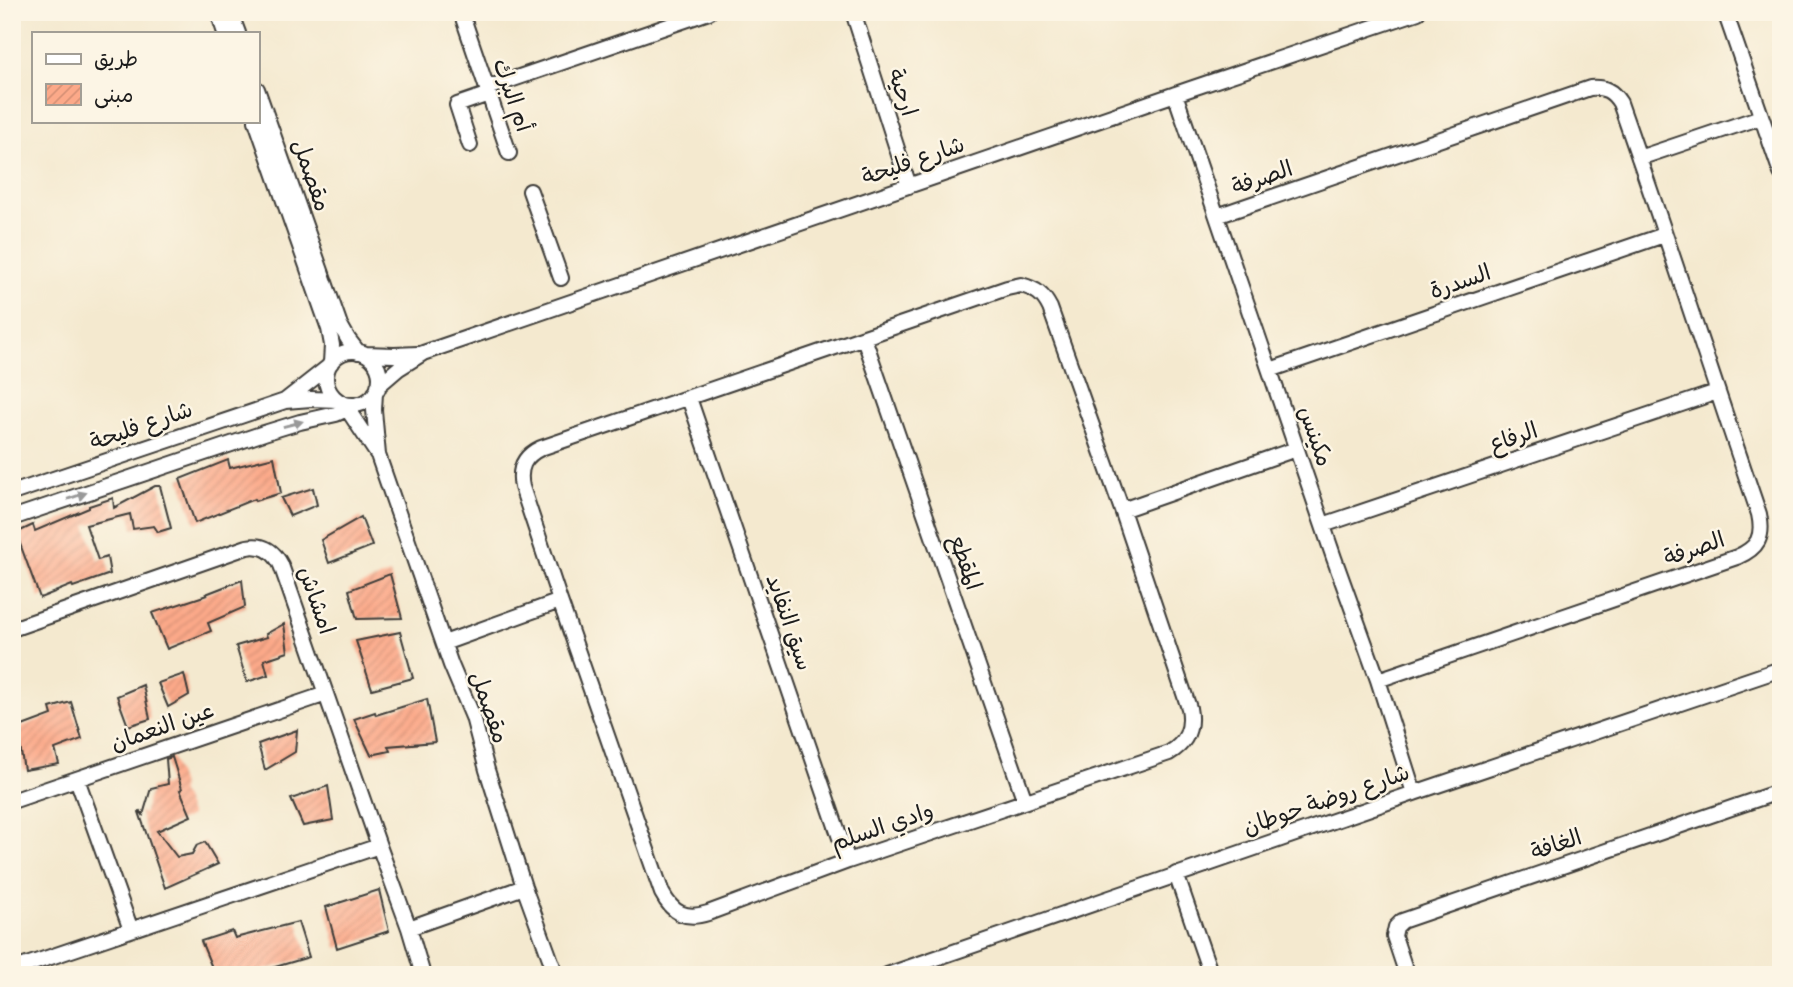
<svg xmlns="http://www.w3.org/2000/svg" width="1793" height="987" viewBox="0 0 1793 987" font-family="Sriracha,'Playpen Sans Arabic',sans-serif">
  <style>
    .building { fill: url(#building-hatch) }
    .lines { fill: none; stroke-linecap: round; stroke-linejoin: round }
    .minor-casing { stroke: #3c3b37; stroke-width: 18 }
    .minor { stroke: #fff; stroke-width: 14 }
    .oneway { fill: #999 }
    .labels { text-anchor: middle; stroke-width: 5; stroke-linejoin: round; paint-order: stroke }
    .street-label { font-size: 23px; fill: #1c1c1c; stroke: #fcf5e5 }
  </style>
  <defs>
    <pattern id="building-hatch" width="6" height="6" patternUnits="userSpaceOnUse" patternTransform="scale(1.75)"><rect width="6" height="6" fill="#fca989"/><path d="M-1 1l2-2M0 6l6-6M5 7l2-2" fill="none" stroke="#d79176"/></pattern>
  </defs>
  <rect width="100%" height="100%" fill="#fcf5e5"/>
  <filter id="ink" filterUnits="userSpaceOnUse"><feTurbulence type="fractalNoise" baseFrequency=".0143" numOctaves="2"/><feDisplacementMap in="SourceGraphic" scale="14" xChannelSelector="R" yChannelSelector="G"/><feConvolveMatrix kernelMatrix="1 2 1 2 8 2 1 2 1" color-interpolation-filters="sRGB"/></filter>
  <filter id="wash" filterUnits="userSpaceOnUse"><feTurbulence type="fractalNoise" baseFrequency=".00686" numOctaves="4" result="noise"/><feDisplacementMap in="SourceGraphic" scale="28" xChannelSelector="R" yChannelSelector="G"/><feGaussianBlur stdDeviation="1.57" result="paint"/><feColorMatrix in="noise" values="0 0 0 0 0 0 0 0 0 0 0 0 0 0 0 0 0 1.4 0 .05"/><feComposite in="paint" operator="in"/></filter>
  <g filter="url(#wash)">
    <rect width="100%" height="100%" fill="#f4e9cf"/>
    <g id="blocks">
      <!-- building -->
      <path class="building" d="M274 457 281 493 255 501 254 499 195 523 180 479 228 460 230 468Z
        M155 486H160L171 528 158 532 154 526 133 529 130 514 86 525 98 560 107 557 110 574 73 587 72 585 40 598 16 533 33 525 35 531 89 508V506L113 498 114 508Z
        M313 488 317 505 290 516 281 498Z
        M361 517 372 546 329 563 321 540Z
        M390 574 402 618 357 619 349 590Z
        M242 580 245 607 208 623 211 631 167 649 152 613 207 595 206 594Z
        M284 624 288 652 264 660 268 675 247 682 236 646 267 637 266 634Z
        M400 632 413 678 372 689 356 641Z
        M184 674 189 695 168 707 158 683Z
        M143 685 150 719 128 726 117 696Z
        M427 699 435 742 388 746 390 751 371 755 354 719 375 712 376 715Z
        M71 702 82 739 55 749 59 764 24 770 17 728 52 715 50 708Z
        M297 730 295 752 265 770 258 744Z
        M172 757 182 789 180 790 191 816 157 831 177 857 192 854 197 845 205 842 218 864 165 888 139 812 140 811 143 815 151 788 168 784 166 759Z
        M328 786 333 820 303 826 291 799Z
        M379 890 389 931 337 948 326 907Z
        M298 922 309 957 248 975H215L201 941 232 931 235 938Z"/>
    </g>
  </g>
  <g filter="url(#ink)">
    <use href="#blocks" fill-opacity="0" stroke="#3c3b37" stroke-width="2"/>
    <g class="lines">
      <!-- minor casing -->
      <g class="minor-casing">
        <path id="minor" d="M218 12 225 33
          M230 12 238 33
          M461 12 509 153
          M853 12 909 186
          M1725 12 1781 173
          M487 88 709 12
          M257 89 340 325 348 339 358 352
          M1175 94 1334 558 1378 680 1414 793
          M256 121 329 329 332 345 331 363
          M470 145 457 105 489 94
          M1639 158 1761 117
          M530 191 561 278
          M1217 216 1590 88C1604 87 1612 90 1620 103 1668 239 1712 377 1759 514 1764 537 1758 548 1737 557L1378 680
          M1021 285C1036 289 1043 294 1050 308L1122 510 1189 708C1193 729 1186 743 1169 753L848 861 708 913C686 920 673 914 662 893L560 601 522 487C518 468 524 456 541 448L1007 288Z
          M864 338 1025 801
          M326 378a27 27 0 1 1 54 0a27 27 0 1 1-54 0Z
          M365 354 394 355 418 354
          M1270 370 1664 235
          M378 386 399 368 423 353 1190 89 1418 12
          M375 393 374 410 378 455 451 665 473 717 487 770 524 887 556 975
          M689 398 848 861
          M286 400 328 367
          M344 404 378 455
          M12 493 285 401 311 399 337 400
          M1122 510 1296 449
          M12 518 264 433 300 422 336 414 358 404
          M1323 525 1717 392
          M12 629 247 547C263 544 274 551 281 565L379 846 409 928 423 975
          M444 643 560 601
          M77 779 131 930
          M12 801 326 694
          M1176 874 1211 975
          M409 928 524 887
          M12 970 379 846
          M887 975 1414 793 1781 669
          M1407 975 1394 936 1396 927 1402 921 1781 791"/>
      </g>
      <!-- minor -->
      <use href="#minor" class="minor"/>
    </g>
    <!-- one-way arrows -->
    <defs><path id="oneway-solid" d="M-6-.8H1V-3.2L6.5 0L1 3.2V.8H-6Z" transform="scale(1.75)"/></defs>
    <g class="oneway">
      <use href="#oneway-solid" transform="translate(293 424) rotate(-15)"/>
      <use href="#oneway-solid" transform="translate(77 496) rotate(-19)"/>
    </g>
  </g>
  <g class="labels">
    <!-- street labels -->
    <g class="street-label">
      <text transform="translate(903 92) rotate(72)" y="8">ارحية</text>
      <text transform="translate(513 95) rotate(71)" y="8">أم البرك</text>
      <text transform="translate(913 160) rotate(-19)" y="8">شارع فليحة</text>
      <text transform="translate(312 175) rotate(71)" y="8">مقصمل</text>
      <text transform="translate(1262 177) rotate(-19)" y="8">الصرفة</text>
      <text transform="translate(1460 281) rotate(-19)" y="8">السدرة</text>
      <text transform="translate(141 425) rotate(-19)" y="8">شارع فليحة</text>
      <text transform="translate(1316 436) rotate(71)" y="8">مكينس</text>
      <text transform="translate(1513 437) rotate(-19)" y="8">الرفاع</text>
      <text transform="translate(1694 548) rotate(-19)" y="8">الصرفة</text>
      <text transform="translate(966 562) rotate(71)" y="8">المقطع</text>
      <text transform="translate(317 600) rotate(71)" y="8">امشاش</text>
      <text transform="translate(790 622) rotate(71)" y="8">سيق النفايد</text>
      <text transform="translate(490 707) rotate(71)" y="8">مقصمل</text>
      <text transform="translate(162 726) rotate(-19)" y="8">عين النعمان</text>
      <text transform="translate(1326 799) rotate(-19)" y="8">شارع روضة حوطان</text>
      <text transform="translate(882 826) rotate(-19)" y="8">وادي السلم</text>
      <text transform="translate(1556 844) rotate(-19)" y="8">الغافة</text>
    </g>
  </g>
  <!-- margin -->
  <rect width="1793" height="987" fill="none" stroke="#fcf5e5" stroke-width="42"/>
  <!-- legend -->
  <rect x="32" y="32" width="228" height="91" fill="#fcf5e5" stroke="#a29e95" stroke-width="2"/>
  <rect x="46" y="54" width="35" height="10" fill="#ffffff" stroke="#a29e95" stroke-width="2"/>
  <text x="94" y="66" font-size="21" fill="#1c1c1c">طريق</text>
  <rect x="46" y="84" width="35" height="21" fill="url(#building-hatch)" stroke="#a29e95" stroke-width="2"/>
  <text x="94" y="102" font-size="21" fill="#1c1c1c">مبنى</text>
</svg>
